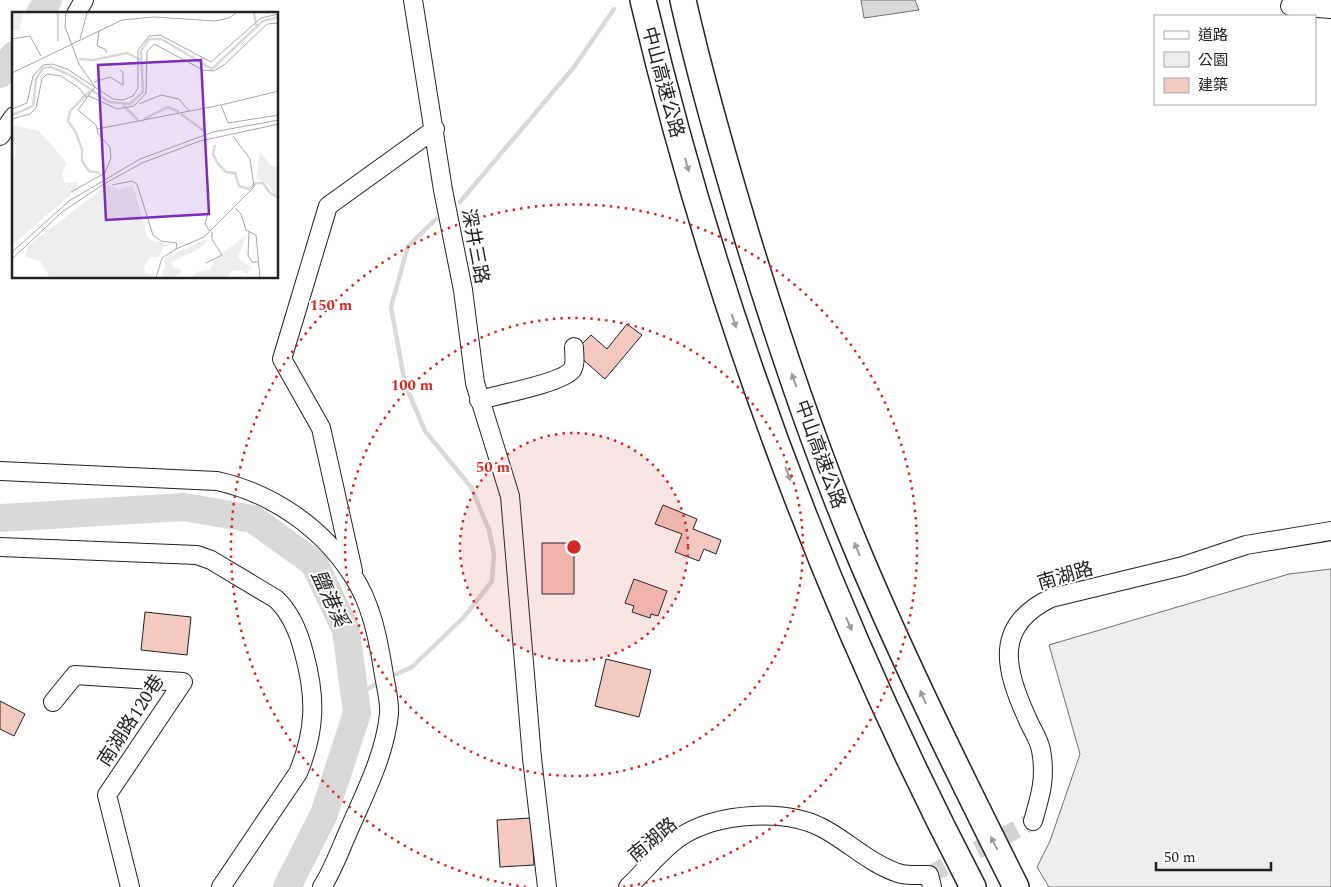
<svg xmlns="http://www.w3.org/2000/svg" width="1331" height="887" viewBox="0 0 1331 887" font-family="Spectral,'Noto Sans TC',serif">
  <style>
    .green { fill: #eee; stroke: #6f6f6f }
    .water { fill: #d9d9d9; stroke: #6f6f6f }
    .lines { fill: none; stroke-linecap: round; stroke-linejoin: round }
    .stream { stroke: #d9d9d9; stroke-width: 4.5 }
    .river { stroke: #d9d9d9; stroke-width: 28 }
    .building { fill: #f3c9c0; stroke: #222 }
    .minor-tunnel { stroke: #d3d3d3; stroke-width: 18; stroke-dasharray: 18 9; stroke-linecap: butt }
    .minor-casing { stroke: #222; stroke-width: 20 }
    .highway-casing { stroke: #222; stroke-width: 28 }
    .minor { stroke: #fff; stroke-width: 18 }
    .highway { stroke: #fff; stroke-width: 25 }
    .oneway { fill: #9c9c9c }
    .ring { fill: none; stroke: #d62828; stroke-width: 2.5; stroke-dasharray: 2.5 5 }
    .labels { text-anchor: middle; stroke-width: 4; stroke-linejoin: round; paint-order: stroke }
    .street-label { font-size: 19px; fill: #222; stroke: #fff }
    .water-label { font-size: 20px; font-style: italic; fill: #222; stroke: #fff }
    .inset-river { fill: none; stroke: #d9d9d9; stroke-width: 2.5 }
    .inset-road { fill: none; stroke: #a7a7a7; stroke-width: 1 }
    .view { fill: #7b2cbf; fill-opacity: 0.15; stroke: #7b2cbf; stroke-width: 2.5 }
    .inset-edge { fill: none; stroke: #222; stroke-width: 2.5 }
    .centre { fill: #d62828; stroke: #fff; stroke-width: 2.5 }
    .ring-label { font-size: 15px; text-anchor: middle; font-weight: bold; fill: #d62828; stroke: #fff; stroke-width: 4; stroke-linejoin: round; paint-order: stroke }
  </style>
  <rect width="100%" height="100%" fill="#fff"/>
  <!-- green -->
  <path class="green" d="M1331 569V887H1049L1037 867 1050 841 1080 754 1049 645 1289 574Z"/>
  <!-- water -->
  <path class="water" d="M861 0H915L919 10 864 18Z"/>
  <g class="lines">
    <!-- stream -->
    <path class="stream" d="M460 202 574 67 614 9
      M388 678 412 667 464 617 492 581 494 554 489 530 471 487 425 431 405 384 391 307 408 246 436 219
      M355 695 381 682"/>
    <!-- river -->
    <path class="river" d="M40 14 48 0
      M0 74 14 55
      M0 518 184 507 253 519 314 563 346 630 357 713 324 814 287 887"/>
  </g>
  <!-- building -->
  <path class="building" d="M627 324 642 335 605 379 580 357 579 347 591 335 607 349Z
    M663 505 697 519 693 529 721 540 716 554 704 549 699 561 675 552 682 534 655 524Z
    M542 543H574V594H542Z
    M634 579 667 591 658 616 651 614 650 618 632 612 634 606 625 603Z
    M145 612 191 617 187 655 141 650Z
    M606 659 651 670 639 717 595 706Z
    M0 701 25 714 14 736 0 729Z
    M531 818 534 865 500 867 497 820Z"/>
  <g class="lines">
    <!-- minor-tunnel -->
    <path class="minor-tunnel" d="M929 875 1033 821"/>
    <!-- minor casing -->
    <g class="minor-casing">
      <path id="minor" d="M413 0 443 190 463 290 475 383 510 496 532 758 547 887
        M1290 6 1331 9
        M76 14 84 0
        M0 136 14 116
        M479 400C497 395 562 383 572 370 576 364 574 354 574 347
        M0 471 217 481C272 493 323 528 353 576 371 603 378 638 383 669 385 684 390 699 389 714 385 755 364 795 348 832 340 850 333 870 322 887
        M0 547 197 555 211 560 276 599C291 613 299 633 304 653 316 697 316 730 298 773L221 887
        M353 571 321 428 282 359 328 206 435 129
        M53 702 75 675 183 682 107 795 130 887
        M1033 821C1041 794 1046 777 1041 750 1039 739 1031 728 1027 718 1005 669 993 626 1051 598L1183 566 1246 545 1331 531
        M628 887C644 872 662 849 680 837 718 812 788 808 826 830 851 844 871 864 898 873 907 876 919 875 929 875L932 887"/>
    </g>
    <!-- highway casing -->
    <g class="highway-casing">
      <path id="highway" d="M643 0C716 307 827 607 973 887
        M683 0C701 81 724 160 748 240 781 348 817 455 861 559 908 670 962 779 1016 887"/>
    </g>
    <!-- minor -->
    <use href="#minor" class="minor"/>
    <!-- highway -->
    <use href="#highway" class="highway"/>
  </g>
  <!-- one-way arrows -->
  <defs><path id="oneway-solid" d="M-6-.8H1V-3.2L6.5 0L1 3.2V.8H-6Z" transform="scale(1.25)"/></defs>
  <g class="oneway">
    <use href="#oneway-solid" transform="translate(687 165) rotate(74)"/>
    <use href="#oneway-solid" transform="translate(734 321) rotate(71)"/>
    <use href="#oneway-solid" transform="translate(794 380) rotate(-109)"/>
    <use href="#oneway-solid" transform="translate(788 474) rotate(69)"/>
    <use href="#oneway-solid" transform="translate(857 549) rotate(-112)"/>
    <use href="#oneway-solid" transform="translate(849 624) rotate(66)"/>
    <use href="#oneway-solid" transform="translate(923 697) rotate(-114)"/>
    <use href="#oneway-solid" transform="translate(994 843) rotate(-117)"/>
  </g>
  <!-- distance rings -->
  <circle cx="574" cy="547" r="114" fill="#d62828" fill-opacity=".12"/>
  <g class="ring">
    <circle cx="574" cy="547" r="114"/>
    <circle cx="574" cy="547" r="229"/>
    <path d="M526 887A343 343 0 1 1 622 887"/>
  </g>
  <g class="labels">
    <!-- street labels -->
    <g class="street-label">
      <text transform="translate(664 82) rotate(75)" y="7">中山高速公路</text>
      <text transform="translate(476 246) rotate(79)" y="7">深井三路</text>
      <text transform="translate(821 454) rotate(70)" y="7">中山高速公路</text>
      <text transform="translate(1065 575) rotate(-16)" y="7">南湖路</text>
      <text transform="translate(130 720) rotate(-57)" y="7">南湖路120巷</text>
      <text transform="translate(652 839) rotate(-40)" y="7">南湖路</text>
    </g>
    <!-- water labels -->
    <g class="water-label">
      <text transform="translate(330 598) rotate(65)" y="7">鹽港溪</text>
    </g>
  </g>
  <!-- overview -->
  <g transform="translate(12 12)">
    <rect width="266" height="266" fill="#fff"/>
    <path d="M0 1H11L7 19 0 18ZM0 113 27 119 55 151 50 162 53 171 66 170 64 178 0 233V144L3 146 4 134 0 128ZM248 140 258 153 266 155V184L262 183 256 172 244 166ZM95 173 108 178 121 173 135 224 139 229 159 232 152 235 146 245H138L132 255 133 261 141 262 140 266H38L28 249 13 244 16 234ZM235 222 226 245 238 255 236 263 229 258 220 259 215 266H178L185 260 198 258 202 248ZM194 227 195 229 187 237 159 250 161 255 170 258 168 261 160 266H147L153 257V246Z" fill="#eee"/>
    <path class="inset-river" d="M46 1V29M242 1 245 16M67 47 81 48 115 41 129 48M78 79 58 99 56 109 63 119 70 137V149L77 159 88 161M111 93 126 108M169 102 192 119M0 103 21 94 24 67 31 56 39 55 58 63 97 90 118 92 131 80 129 39 137 27H149L200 57 251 9 267 5M132 107 156 95 167 100M203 133 201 142 206 152 214 160 223 161 227 174 237 177 244 171H251L258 181 267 186"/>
    <path class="inset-road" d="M54 1 53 15 67 52 83 75M87 19 85 34 93 37 95 41M18 24 29 44M0 27 18 24M68 27 75 1M0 61 110 8 142 5 204 9 217 6 224 1M82 70 98 65 111 73V60L108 58M77 84 105 97 122 94 134 81 135 40 142 32 191 58 202 59 212 53 255 12 267 11M127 92 149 83 167 87 177 99M209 93 267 79M0 97 15 91 21 64 31 53 40 52 55 57 101 87 111 88 121 84 126 76V38L137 24 148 23 199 50 249 6 267 2M0 107 18 102 24 96 30 67 35 62 49 64 67 76 75 86M85 117 209 93 216 111 267 103M100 173 120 169 125 172 141 223 149 229 165 231 164 237 150 246 144 266M59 180 93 161 99 146 98 135 86 122 84 113 66 98 83 75M223 196 229 202 234 218 244 223 248 266M197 198 193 212 198 220M237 219 236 243 240 250H247M164 237 192 225 242 175 238 147 221 124M0 240 57 189 128 147 201 120 267 108M0 247 50 200 92 172 130 151 188 129 267 112M194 251 210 243 200 227V220"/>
    <path class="view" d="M189 48 197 202 94 208 86 53Z"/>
    <rect width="266" height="266" class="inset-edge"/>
  </g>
  <circle cx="574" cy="547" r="8" class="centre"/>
  <g class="ring-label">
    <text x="331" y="310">150 m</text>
    <text x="412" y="390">100 m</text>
    <text x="493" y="472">50 m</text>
  </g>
  <!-- legend -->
  <rect x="1154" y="15" width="162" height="90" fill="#ffffff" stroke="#a7a7a7"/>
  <rect x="1164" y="31" width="25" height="8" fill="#ffffff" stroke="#a7a7a7"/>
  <text x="1198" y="40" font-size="15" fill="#222222">道路</text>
  <rect x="1164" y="52" width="25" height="15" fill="#eeeeee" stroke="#a7a7a7"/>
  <text x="1198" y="65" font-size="15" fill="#222222">公園</text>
  <rect x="1164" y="78" width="25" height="15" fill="#f3c9c0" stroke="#a7a7a7"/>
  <text x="1198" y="90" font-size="15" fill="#222222">建築</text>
  <!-- scale -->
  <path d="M1156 862v8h115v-8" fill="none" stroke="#222222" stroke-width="2.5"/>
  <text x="1164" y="862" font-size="15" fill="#222222" stroke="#ffffff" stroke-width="4" paint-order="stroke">50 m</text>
</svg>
